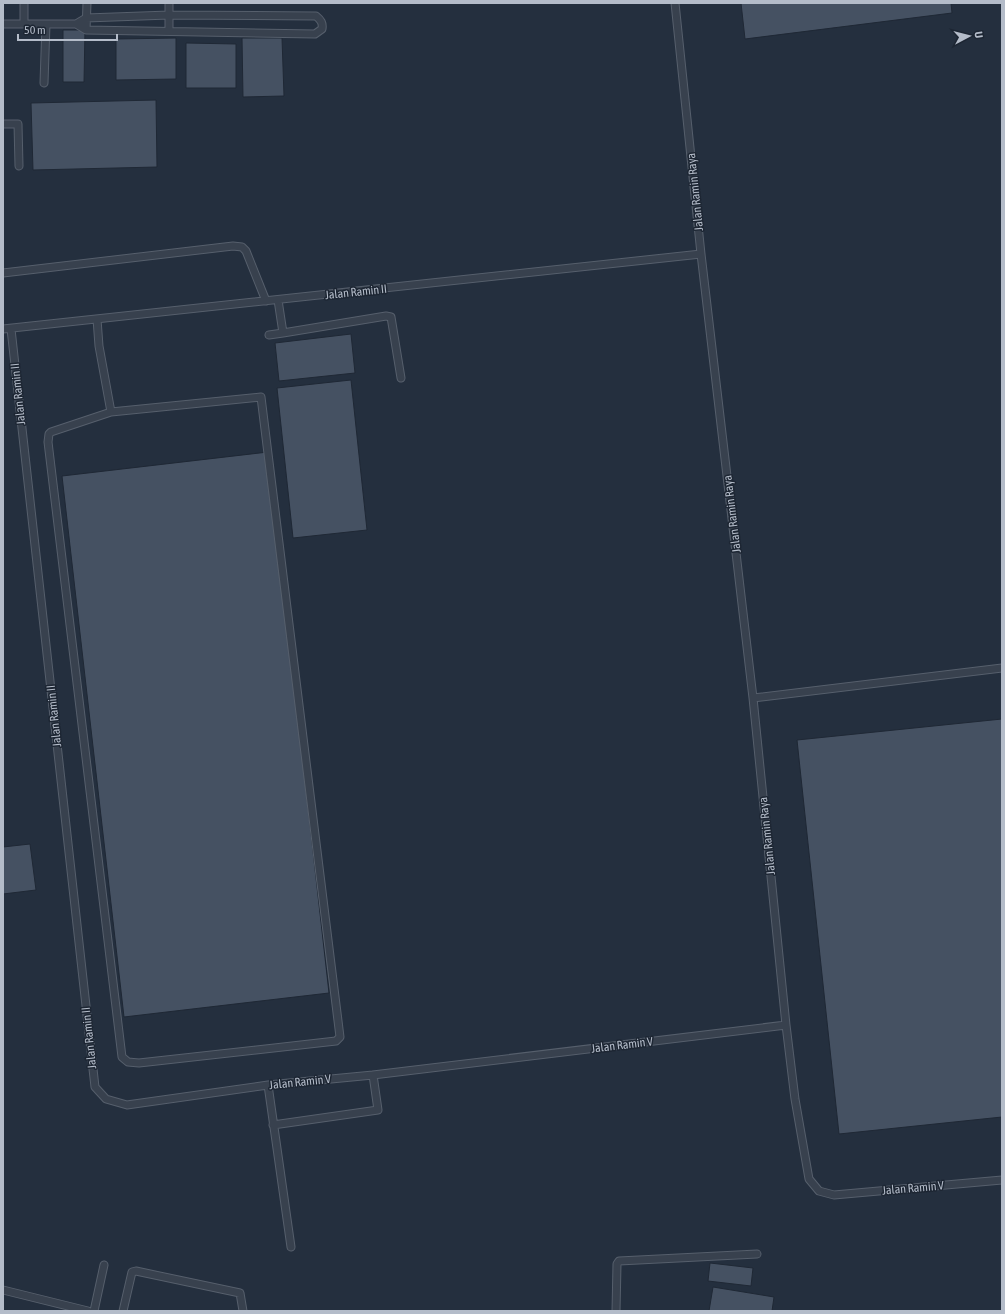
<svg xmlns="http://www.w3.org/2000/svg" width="1005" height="1314" viewBox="0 0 1005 1314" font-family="'Asap Condensed',sans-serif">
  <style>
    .building { fill: #455162; stroke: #1f2835 }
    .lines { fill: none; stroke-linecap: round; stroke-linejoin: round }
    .service-casing { stroke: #565f6c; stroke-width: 9 }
    .service { stroke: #38414e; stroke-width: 7 }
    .labels { text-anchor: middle; stroke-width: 3; stroke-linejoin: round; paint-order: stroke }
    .street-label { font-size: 12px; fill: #b4bcc9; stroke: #1d2633 }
  </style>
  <rect width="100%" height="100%" fill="#242f3e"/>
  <!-- building -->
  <path class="building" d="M741 3H951L952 13 745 39Z
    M63 30H85L84 82H63Z
    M176 38V79L116 80V39Z
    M242 38H282L284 96 243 97Z
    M186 43 236 44V88H186Z
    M156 100 157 167 33 170 31 103Z
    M351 334 355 373 279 381 275 343Z
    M351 380 367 530 293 538 277 388Z
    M268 452 329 993 124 1017 62 476Z
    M1002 719V1117L839 1134 797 740Z
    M30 844 36 890 3 894V847Z
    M710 1263 753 1268 751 1286 708 1281Z
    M713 1287 774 1297 772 1311H709Z"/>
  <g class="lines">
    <!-- service casing -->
    <g class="service-casing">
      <path id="service" d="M169 3V30
        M675 3 701 254 753 698 786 1025 795 1099 809 1179 819 1191 834 1195 1002 1180
        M3 24H76L86 30 315 34 322 29C323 23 321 20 316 16L169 15 86 18 76 24
        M24 24V3
        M86 30 87 3
        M44 83 46 24
        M3 124H18L19 166
        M3 273 233 246 242 247 246 251 266 301
        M278 300 283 333 386 316 391 317 401 378
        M97 319 99 346 111 412 51 432 49 434 48 442 122 1057 128 1062 139 1063 336 1041 340 1037 261 397 111 412
        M3 329 701 254
        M11 329 95 1087 106 1099 127 1105 268 1085 373 1075 786 1025
        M269 335 283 333
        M753 698 1002 668
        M268 1085 291 1247
        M273 1125 378 1110 373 1075
        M3 1290 88 1311
        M94 1311 104 1265
        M123 1311 132 1272 136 1271 240 1293 243 1311
        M616 1311 617 1264 619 1261 757 1254"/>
    </g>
    <!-- service -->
    <use href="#service" class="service"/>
  </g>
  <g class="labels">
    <!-- street labels -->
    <g class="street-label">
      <text transform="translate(695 192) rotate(-96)" y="4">Jalan Ramin Raya</text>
      <text transform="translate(356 292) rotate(-6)" y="4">Jalan Ramin II</text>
      <text transform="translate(18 394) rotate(-96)" y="4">Jalan Ramin II</text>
      <text transform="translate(732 514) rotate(-97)" y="4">Jalan Ramin Raya</text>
      <text transform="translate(54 716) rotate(-96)" y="4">Jalan Ramin II</text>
      <text transform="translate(767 836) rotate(-96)" y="4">Jalan Ramin Raya</text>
      <text transform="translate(89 1038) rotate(-96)" y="4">Jalan Ramin II</text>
      <text transform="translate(622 1045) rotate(-7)" y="4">Jalan Ramin V</text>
      <text transform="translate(300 1082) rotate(-6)" y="4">Jalan Ramin V</text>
      <text transform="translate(913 1188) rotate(-5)" y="4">Jalan Ramin V</text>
    </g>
  </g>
  <!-- border -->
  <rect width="1005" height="1314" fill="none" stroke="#b4bcc9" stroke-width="8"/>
  <!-- north arrow -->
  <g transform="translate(969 36) rotate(83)" stroke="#1d2633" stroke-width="3" paint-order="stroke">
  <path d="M0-3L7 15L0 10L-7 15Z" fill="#b4bcc9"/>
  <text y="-6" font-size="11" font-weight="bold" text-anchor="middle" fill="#b4bcc9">U</text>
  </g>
  <!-- scale -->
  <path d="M18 34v6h99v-6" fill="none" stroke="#b4bcc9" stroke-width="2"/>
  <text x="24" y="34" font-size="12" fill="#b4bcc9" stroke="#1d2633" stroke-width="3" paint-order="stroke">50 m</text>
</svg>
